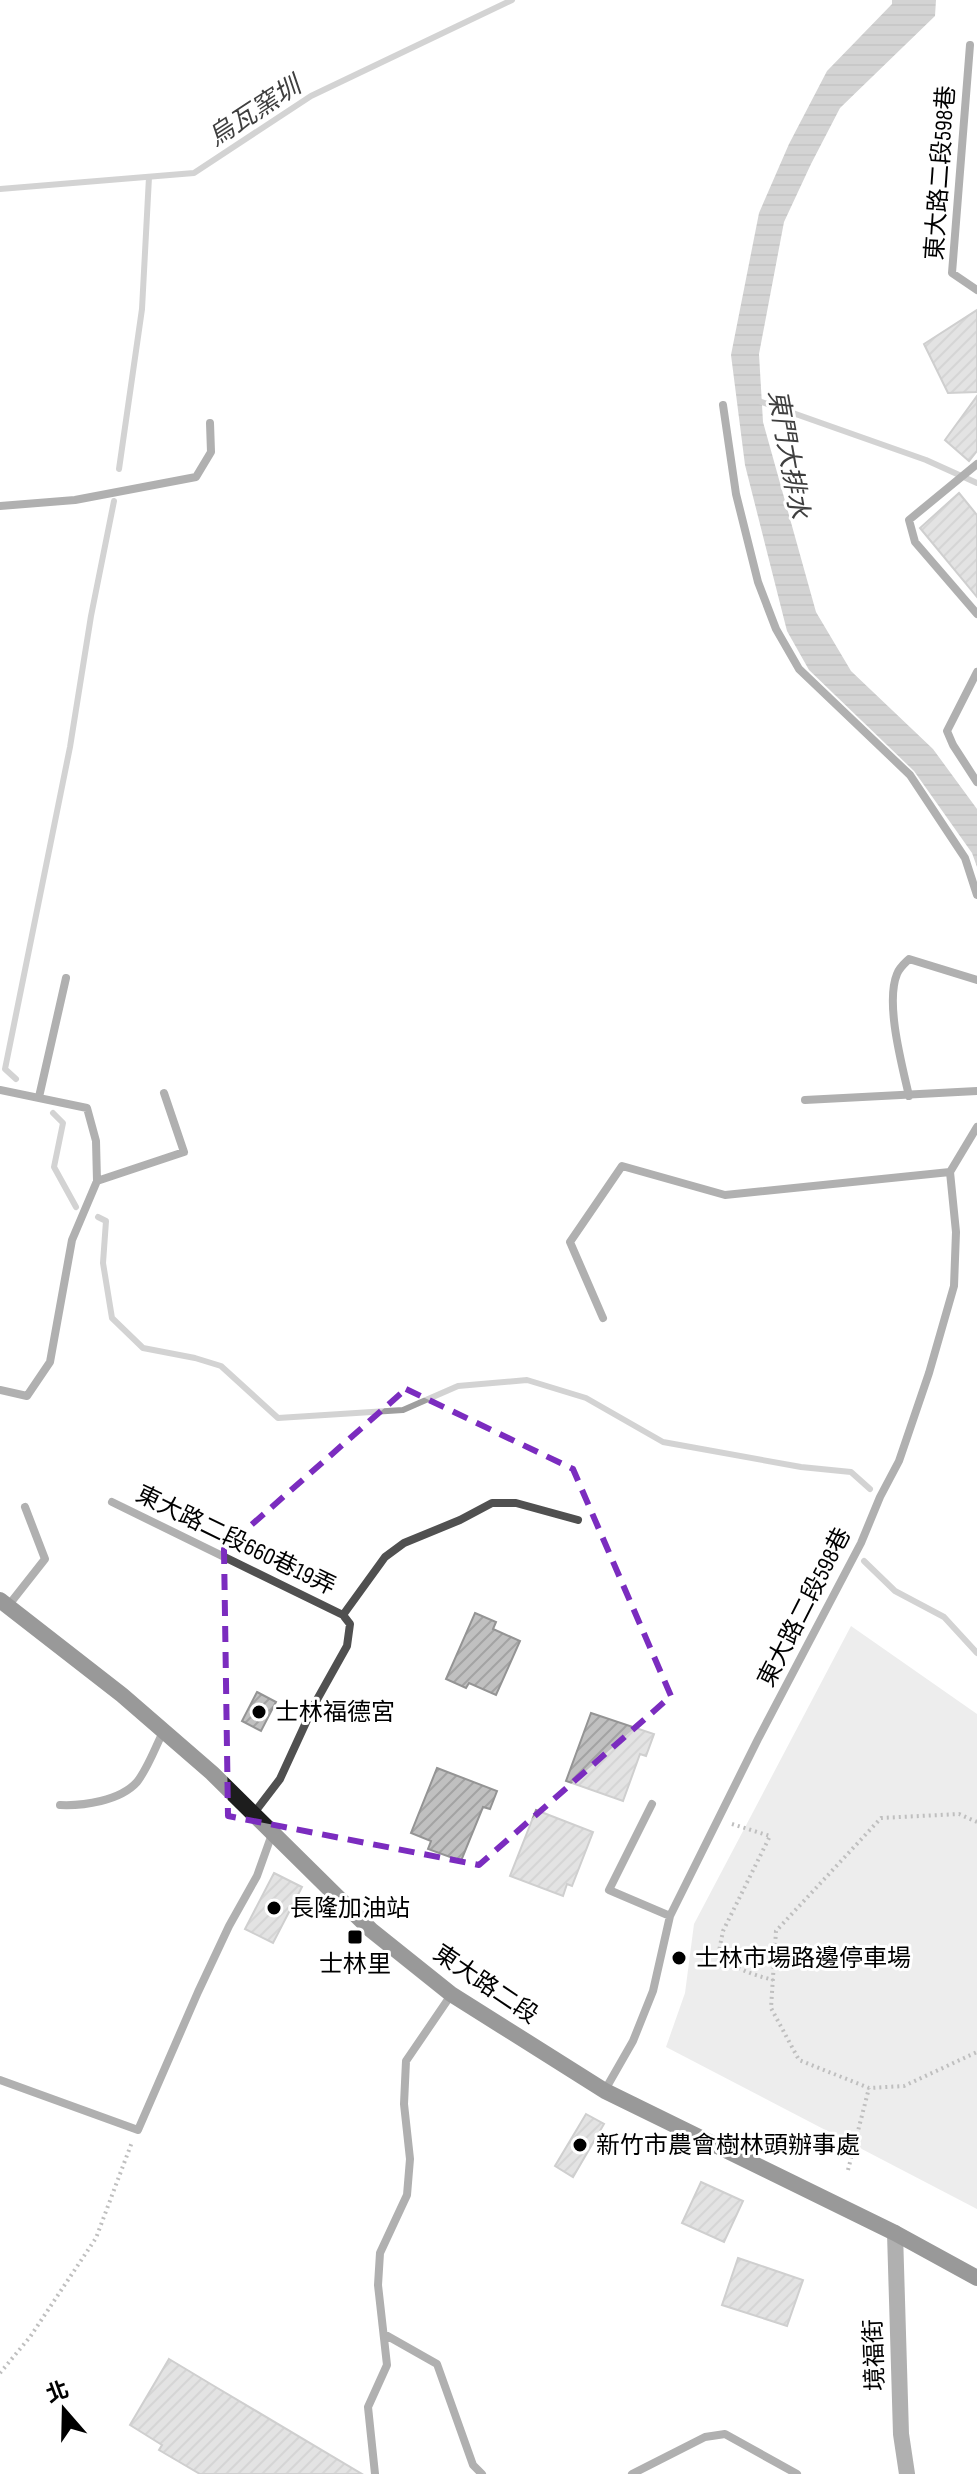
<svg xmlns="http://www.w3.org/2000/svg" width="977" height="2474" viewBox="0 0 977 2474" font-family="'Sofia Sans Condensed','Noto Sans TC',sans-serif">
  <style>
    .green { fill: #d7d7d7 }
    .water { fill: url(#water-rules) }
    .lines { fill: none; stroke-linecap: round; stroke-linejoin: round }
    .stream { stroke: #9e9e9e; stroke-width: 6 }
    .building { fill: url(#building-hatch); stroke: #949494; stroke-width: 2 }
    .path { stroke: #727272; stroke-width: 4; stroke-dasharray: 2 4; stroke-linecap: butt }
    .service { stroke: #505050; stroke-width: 8 }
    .minor { stroke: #505050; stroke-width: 16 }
    .secondary { stroke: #1d1d1d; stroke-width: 16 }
    .marked { fill: none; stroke: #7b2cbf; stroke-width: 6; stroke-dasharray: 16 10; stroke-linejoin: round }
    .poi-dot { fill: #000; stroke: #fff; stroke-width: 3 }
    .labels { text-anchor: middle; stroke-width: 6; stroke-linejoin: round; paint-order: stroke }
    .street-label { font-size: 24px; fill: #000; stroke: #fff }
    .poi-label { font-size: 24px; fill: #000; stroke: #fff; text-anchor: start }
    .water-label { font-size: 26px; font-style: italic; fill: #3f3f3f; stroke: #fff }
  </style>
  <defs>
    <pattern id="water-rules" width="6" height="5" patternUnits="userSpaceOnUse" patternTransform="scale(2)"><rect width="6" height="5" fill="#9e9e9e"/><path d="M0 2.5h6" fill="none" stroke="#868686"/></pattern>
    <pattern id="building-hatch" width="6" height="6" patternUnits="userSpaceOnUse" patternTransform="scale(2)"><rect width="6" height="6" fill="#c0c0c0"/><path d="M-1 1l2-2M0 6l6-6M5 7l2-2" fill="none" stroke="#a3a3a3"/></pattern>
  </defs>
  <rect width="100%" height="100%" fill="#fff"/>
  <!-- green -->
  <path class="green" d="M851 1626 977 1714V2209L666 2047 685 1993 694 1924Z"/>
  <!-- water -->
  <path class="water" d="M892 0H936L935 16 840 108 811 164 784 222 759 354 763 422 816 612 851 671 933 749 977 809V867L972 853 914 771 809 670 787 631 745 465 731 355 759 213 789 144 827 71 892 4Z"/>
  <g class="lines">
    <!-- stream -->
    <path class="stream" d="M0 189 194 173 311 96 512 0
      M756 400 926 460 977 483
      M119 469 142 309 149 177
      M16 1079 5 1069 70 747 91 616 114 501
      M53 1113 63 1123 54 1167 76 1207
      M98 1217 106 1221 103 1263 112 1318 143 1348 195 1358 221 1366 278 1418 403 1410 458 1386 527 1380 586 1398 663 1442 801 1467 851 1472 870 1489
      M864 1561 895 1591 944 1617 977 1653"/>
  </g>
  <!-- building -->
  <path class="building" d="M977 310V392L948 393 924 344Z
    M977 396V451L969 461 945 440Z
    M959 493 977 515V597L920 528Z
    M475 1613 496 1622 493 1629 520 1641 496 1695 469 1683 466 1688 446 1679Z
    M257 1692 276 1702 261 1731 242 1721Z
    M591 1713 654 1734 646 1756 640 1754 623 1801 566 1781Z
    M437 1768 497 1791 490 1809 483 1807 461 1861 428 1849 431 1841 411 1833Z
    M536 1810 593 1832 572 1886 567 1884 563 1896 510 1876Z
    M274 1873 302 1887 273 1943 245 1929Z
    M586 2114 604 2124 573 2177 555 2166Z
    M701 2182 743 2201 724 2242 682 2223Z
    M738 2258 803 2280 787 2326 722 2305Z
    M169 2359 214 2386 362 2474H200L159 2450 162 2445 130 2425Z"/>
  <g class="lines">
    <!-- path -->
    <path class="path" d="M977 1822 959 1814 881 1818 776 1931 771 2008 799 2060 869 2088 904 2086 977 2052
      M732 1824 770 1836 723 1931 719 1951C733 1969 751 1974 773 1980
      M848 2170 869 2088
      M0 2373 30 2337 96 2238 132 2142"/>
    <!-- service -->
    <path class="service" d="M970 45 952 273 977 290
      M723 405 736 494 758 582 776 629 799 669 910 775 965 858 977 895
      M977 464 909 520 915 542 977 614
      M0 506 75 500 196 477 211 452 210 423
      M977 672 947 731 953 745 977 782
      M0 1090 87 1108 96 1141 97 1181
      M909 1096C902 1065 885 1003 897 974 899 968 905 963 909 959L977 980
      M39 1097 66 978
      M805 1100 977 1091
      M603 1318 570 1242 622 1166 725 1195 950 1172
      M0 1390 27 1396 50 1362 72 1240 97 1181 184 1152 164 1093
      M112 1502 343 1615
      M8 1606 45 1559 25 1507
      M652 1804 609 1890 670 1916
      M60 1805C83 1806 120 1801 137 1782 148 1768 155 1748 163 1732
      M254 1813 280 1779 314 1705 347 1646 350 1624 343 1615 385 1557 404 1543 460 1520 492 1503H516L578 1520
      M0 2080 138 2130 198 1992 229 1926 257 1876 272 1834
      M605 2090 633 2041 653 1991 670 1916 758 1739 861 1543 880 1497 899 1461 929 1373 954 1286 956 1232 950 1172 977 1127
      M384 2334 437 2364 473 2465 482 2474
      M375 2474 368 2407 387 2365 378 2285 380 2253 407 2195 410 2159 404 2104 406 2061 451 1995
      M632 2474 705 2437 725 2434 797 2474"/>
    <!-- minor -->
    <path class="minor" d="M895 2233 901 2434 907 2474"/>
    <!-- secondary -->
    <path class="secondary" d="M0 1600 122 1695 212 1773 371 1930 451 1994 605 2091 895 2233 977 2278"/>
  </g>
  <!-- marked area -->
  <path d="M0 0H977V2474H0ZM406 1389 573 1469 671 1696 479 1865 228 1816 224 1549Z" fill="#fff" fill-opacity=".55" fill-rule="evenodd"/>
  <path class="marked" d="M406 1389 573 1469 671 1696 479 1865 228 1816 224 1549Z"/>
  <!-- markers -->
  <g class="poi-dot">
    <circle cx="259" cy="1712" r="8"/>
    <circle cx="274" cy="1908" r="8"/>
    <rect x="347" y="1929" width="16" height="16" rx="4"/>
    <circle cx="679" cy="1958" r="8"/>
    <circle cx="580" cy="2145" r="8"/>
  </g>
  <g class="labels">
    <!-- street labels -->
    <g class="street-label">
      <text transform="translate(940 173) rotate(-86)" y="8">東大路二段598巷</text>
      <text transform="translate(236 1540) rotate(26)" y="8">東大路二段660巷19弄</text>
      <text transform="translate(804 1607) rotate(-63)" y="8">東大路二段598巷</text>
      <text transform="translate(486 1984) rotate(34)" y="8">東大路二段</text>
      <text transform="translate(874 2355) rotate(-92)" y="8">境福街</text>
    </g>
    <!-- poi labels -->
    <g class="poi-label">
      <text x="275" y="1720">士林福德宮</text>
      <text x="290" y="1916">長隆加油站</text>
      <text x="695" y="1966">士林市場路邊停車場</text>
      <text x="355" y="1972" text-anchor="middle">士林里</text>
      <text x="596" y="2153">新竹市農會樹林頭辦事處</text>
    </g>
    <!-- water labels -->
    <g class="water-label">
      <text transform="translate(254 111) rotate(-33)" y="9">烏瓦窯圳</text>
      <text transform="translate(789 454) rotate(80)" y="9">東門大排水</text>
    </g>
  </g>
  <!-- north arrow -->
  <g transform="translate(64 2410) rotate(340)" stroke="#ffffff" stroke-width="6" paint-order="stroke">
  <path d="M0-6L14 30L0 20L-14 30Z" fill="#000000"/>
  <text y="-12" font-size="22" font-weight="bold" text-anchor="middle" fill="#000000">北</text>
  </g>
</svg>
